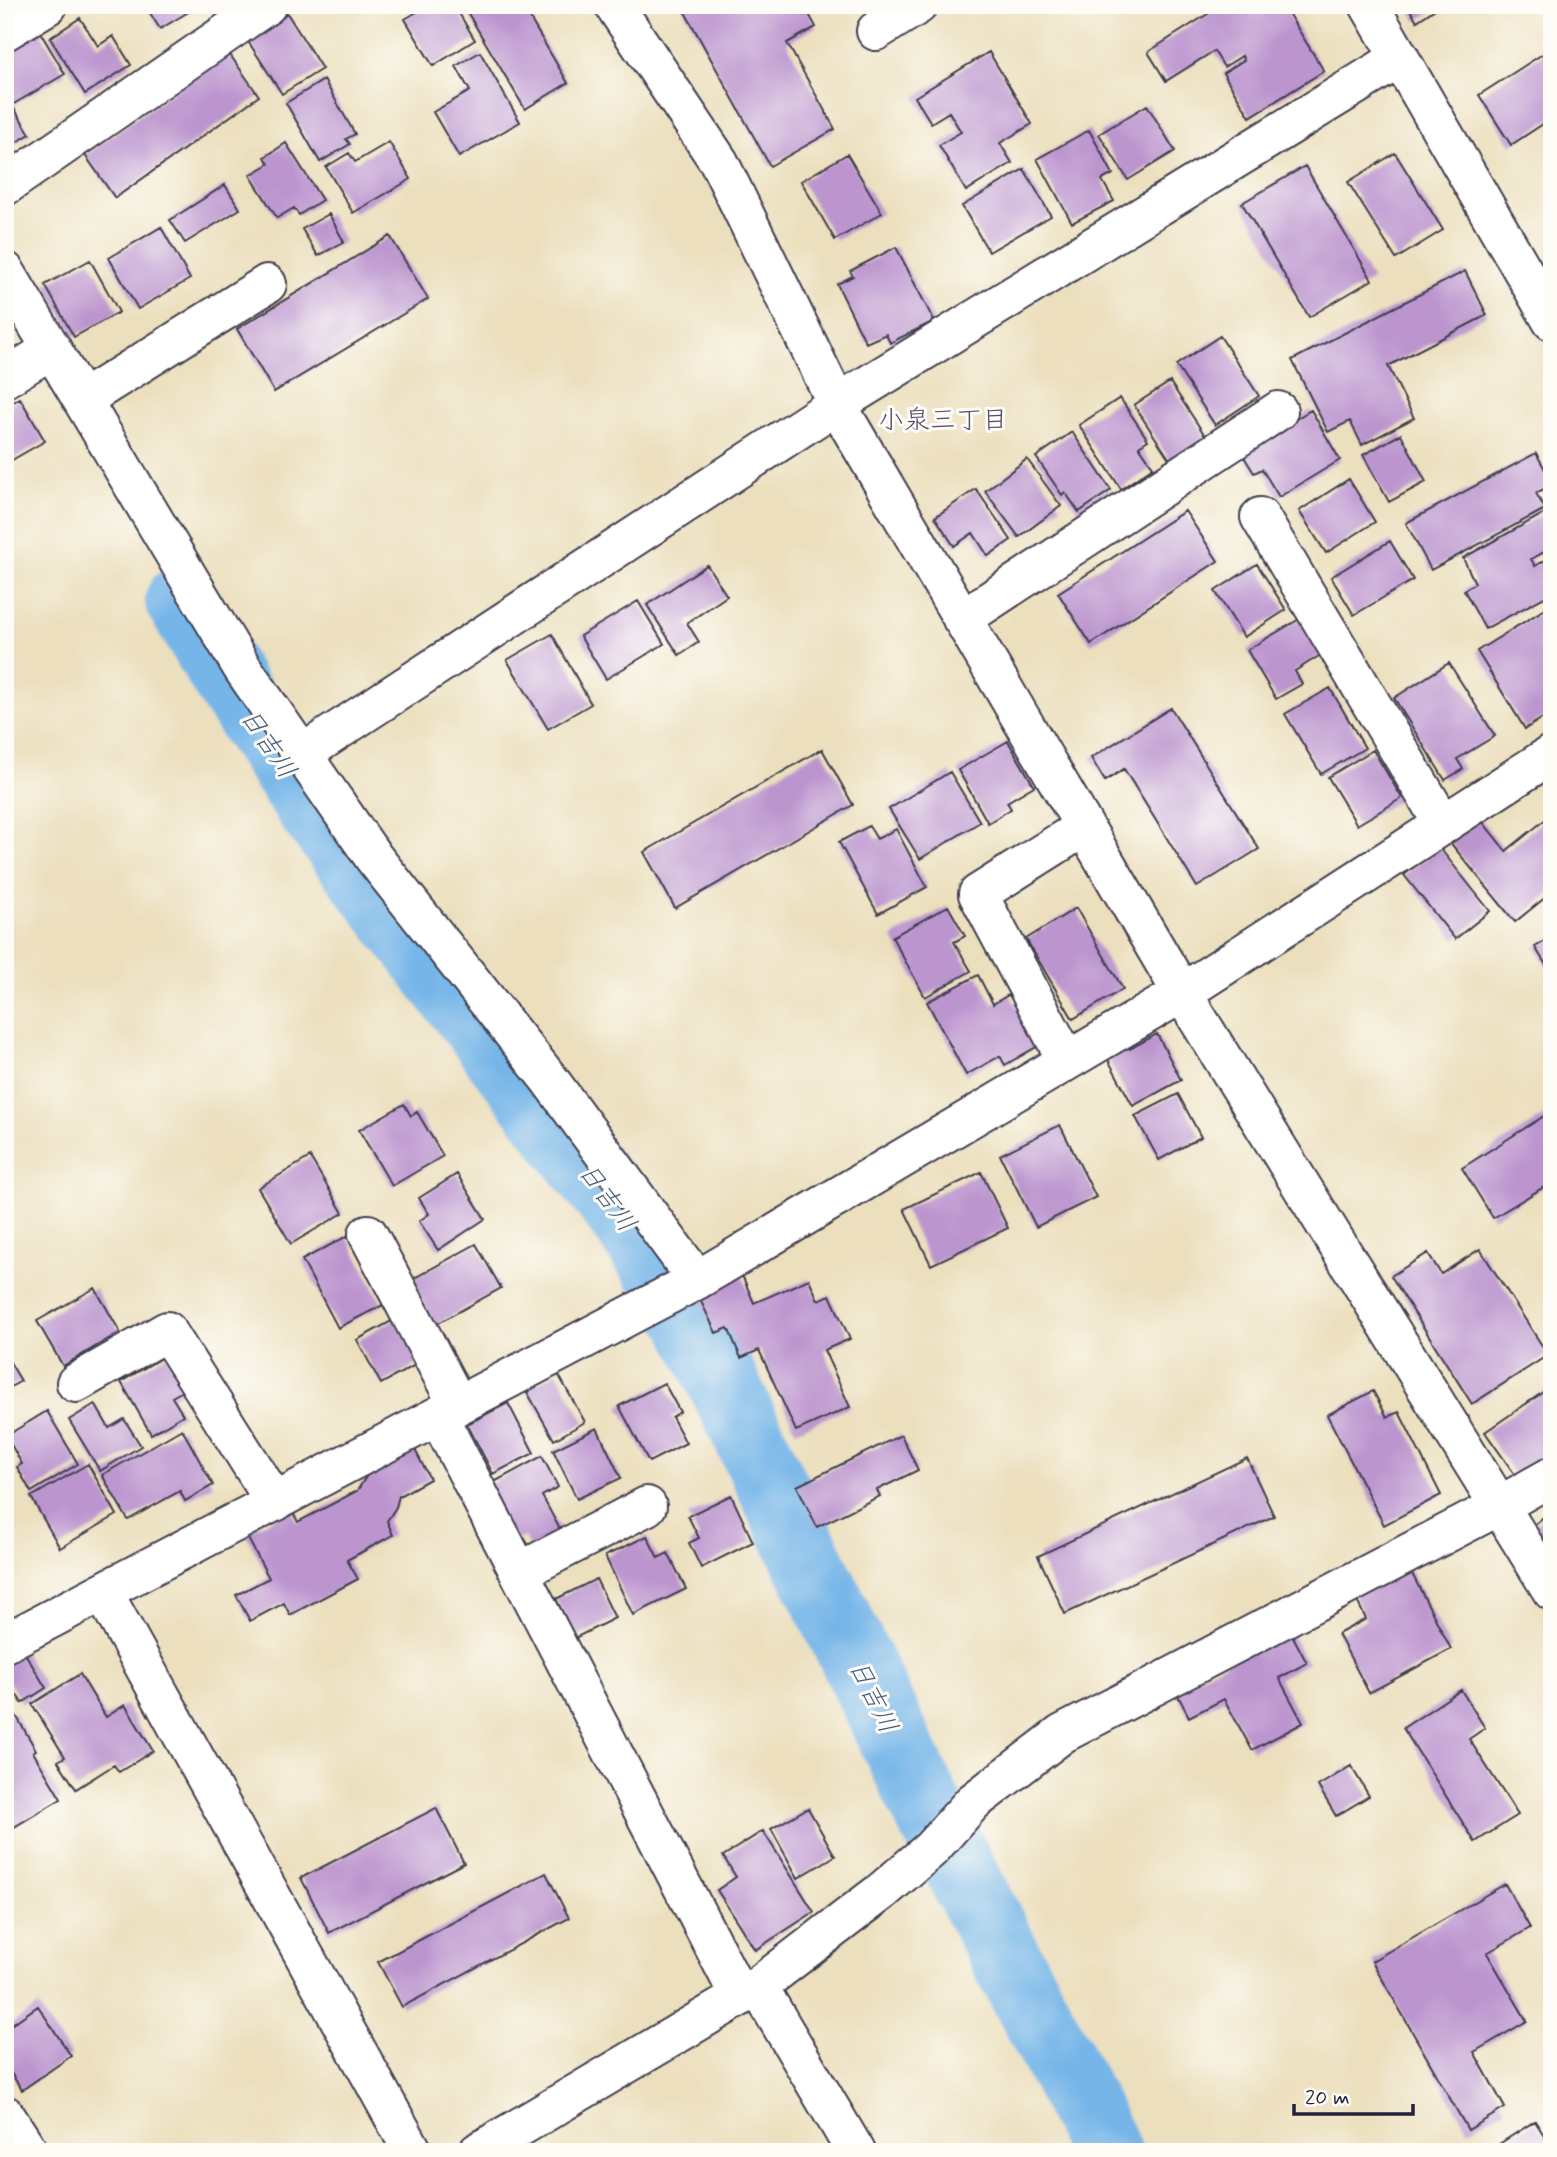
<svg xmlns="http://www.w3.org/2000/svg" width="1557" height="2157" viewBox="0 0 1557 2157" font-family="Mynerve,'Klee One',sans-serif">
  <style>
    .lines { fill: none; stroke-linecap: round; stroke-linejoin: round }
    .river { stroke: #74b5e8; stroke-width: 72 }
    .building { fill: #bc95cf }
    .minor-casing { stroke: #403e4e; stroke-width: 42 }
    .minor { stroke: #fff; stroke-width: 38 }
    .labels { text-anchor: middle; stroke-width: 6; stroke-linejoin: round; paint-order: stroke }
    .neighbourhood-label { font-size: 26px; fill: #584a6f; stroke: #fdfcf7 }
    .water-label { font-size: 26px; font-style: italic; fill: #435d80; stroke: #fdfcf7 }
  </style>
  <rect width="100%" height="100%" fill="#fdfcf7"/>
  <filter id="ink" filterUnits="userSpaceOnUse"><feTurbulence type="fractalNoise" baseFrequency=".0143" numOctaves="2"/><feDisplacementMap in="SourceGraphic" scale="14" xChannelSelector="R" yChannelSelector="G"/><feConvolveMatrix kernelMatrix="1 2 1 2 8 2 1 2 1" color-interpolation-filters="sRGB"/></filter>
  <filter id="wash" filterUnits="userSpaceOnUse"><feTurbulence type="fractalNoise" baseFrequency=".00686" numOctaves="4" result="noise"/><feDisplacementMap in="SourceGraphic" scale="28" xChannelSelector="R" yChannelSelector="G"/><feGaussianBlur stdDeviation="1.57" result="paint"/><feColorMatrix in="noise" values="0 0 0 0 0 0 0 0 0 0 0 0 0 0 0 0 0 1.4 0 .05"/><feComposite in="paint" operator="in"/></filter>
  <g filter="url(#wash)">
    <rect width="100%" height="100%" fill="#ecdfbd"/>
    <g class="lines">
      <!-- river -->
      <path class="river" d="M181 601 235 692 313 810 624 1217 693 1320 926 1805 1053 2047 1105 2152"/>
    </g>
    <g id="blocks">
      <!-- building -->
      <path class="building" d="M145 5H193L195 8 160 29Z
        M429 5H454L475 40 433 66 405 19Z
        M463 5H522L568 83 525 109Z
        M681 5H804L816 27 787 43 835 129 770 166Z
        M1222 5H1283L1324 71 1250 117 1223 73 1244 60 1242 56 1224 67 1214 51 1166 81 1148 52Z
        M1407 5H1441L1417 21Z
        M287 13 322 69 282 94 246 38Z
        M80 18 98 46 113 36 131 65 85 94 50 38Z
        M40 32 65 74 12 105 30 134 5 149V53Z
        M1552 48V118L1511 145 1479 95Z
        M228 52 259 96 115 198 85 155Z
        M480 52 520 122 459 157 433 112 470 91 456 66Z
        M989 52 1032 124 1000 143 1012 163 966 191 939 145 961 132 949 112 931 123 915 97Z
        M324 80 355 134 346 139 350 144 320 162 286 103Z
        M1147 105 1175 151 1128 180 1099 134Z
        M1089 130 1113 174 1102 180 1114 201 1072 223 1037 159Z
        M389 142 411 179 353 213 326 167 349 153 355 162Z
        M286 143 322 200 299 215 294 208 277 218 250 175 269 164 265 157Z
        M1395 153 1443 230 1396 259 1348 182Z
        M847 154 882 213 835 240 801 181Z
        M1305 166 1372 280 1309 317 1242 203Z
        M1024 169 1051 216 989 252 962 206Z
        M225 185 240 209 185 243 170 220Z
        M329 214 344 242 318 256 302 229Z
        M161 227 190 279 138 309 109 258Z
        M390 236 428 299 274 392 237 329Z
        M896 247 934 321 890 343 886 334 866 343 837 284 853 276 850 271Z
        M90 260 119 312 74 337 45 285Z
        M1465 271 1487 315 1388 366 1414 418 1362 445 1350 421 1328 432 1292 360Z
        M1220 336 1259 396 1215 425 1176 365Z
        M1170 382 1206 437 1170 460 1134 405Z
        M20 398 45 441 5 464V407Z
        M1120 398 1148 440 1139 446 1153 467 1121 489 1079 425Z
        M1311 410 1340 460 1279 497 1262 469 1254 473 1241 452Z
        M1072 432 1111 490 1079 512 1065 492 1062 495 1036 457Z
        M1401 434 1426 482 1389 502 1363 455Z
        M1536 453 1552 482V485L1536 493 1545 509 1431 570 1406 523Z
        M1027 459 1061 506 1019 537 985 491Z
        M1349 479 1375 522 1326 553 1299 511Z
        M976 489 1011 540 988 556 973 533 954 546 935 517Z
        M1552 509V548L1531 559 1535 566 1552 556V593L1485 629 1464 590 1475 583 1463 558Z
        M1185 511 1218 561 1091 644 1058 593Z
        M1390 541 1413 580 1354 615 1331 577Z
        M1257 564 1286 610 1244 637 1215 591Z
        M707 565 727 596 687 623 699 642 679 655 647 605Z
        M638 601 664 644 606 679 580 636Z
        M1545 609 1552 621V712L1525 729 1477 651Z
        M1301 618 1322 654 1295 671 1302 684 1276 699 1247 650Z
        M552 634 591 704 548 729 507 660Z
        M1449 663 1495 736 1457 759 1463 769 1445 780 1394 698Z
        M1330 688 1365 748 1321 774 1285 714Z
        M1171 708 1259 849 1197 887 1124 769 1105 781 1091 758Z
        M1008 741 1034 786 1007 802 1011 809 988 823 958 770Z
        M822 749 853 805 675 908 644 852Z
        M1373 750 1402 798 1357 825 1328 777Z
        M950 772 980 822 920 859 889 809Z
        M1552 814V892L1515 922 1448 840 1478 816 1506 851Z
        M869 826 877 839 896 829 927 887 878 914 839 842Z
        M1439 847 1490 911 1455 939 1404 875Z
        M948 906 965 936 954 942 971 971 925 997 892 937Z
        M1076 908 1123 989 1073 1019 1026 939Z
        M1552 937V975L1535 947Z
        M978 975 993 1004 1010 994 1038 1046 1005 1065 1000 1056 966 1075 927 1002Z
        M1157 1034 1181 1080 1133 1106 1105 1054 1126 1043 1130 1049Z
        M1178 1094 1201 1137 1159 1160 1135 1116Z
        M404 1104 411 1116 417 1112 443 1156 392 1186 359 1130Z
        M1552 1111V1182L1493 1218 1462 1168Z
        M1060 1125 1096 1197 1036 1227 1000 1155Z
        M310 1157 343 1213 291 1244 258 1188Z
        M981 1172 1008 1228 931 1265 904 1209Z
        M457 1174 485 1219 438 1250 419 1221 429 1214 419 1198Z
        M347 1236 383 1305 338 1328 302 1260Z
        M476 1244 501 1288 435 1325 411 1280Z
        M1480 1249 1548 1355 1472 1404 1391 1276 1428 1253 1441 1274Z
        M741 1273 754 1303 809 1279 818 1300 830 1295 850 1339 824 1350 850 1407 796 1431 759 1350 741 1358 728 1328 716 1333 697 1293Z
        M95 1288 120 1332 63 1366 37 1321Z
        M395 1319 419 1363 381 1384 357 1340Z
        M5 1354 21 1381 5 1390Z
        M166 1355 186 1389 172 1397 183 1415 151 1434 121 1382Z
        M557 1372 585 1422 554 1440 526 1390Z
        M664 1383 680 1412 672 1417 686 1443 649 1462 619 1406Z
        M1552 1386V1456L1518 1479 1485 1432Z
        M1373 1391 1387 1417 1399 1412 1441 1495 1384 1525 1327 1415Z
        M508 1403 534 1453 493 1474 467 1424Z
        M95 1404 109 1428 124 1419 141 1446 100 1471 69 1420Z
        M47 1411 78 1464 31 1492 17 1467 22 1464 6 1436Z
        M597 1428 621 1478 577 1499 553 1450Z
        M182 1429 213 1485 185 1501 180 1491 128 1520 102 1475Z
        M901 1435 918 1470 877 1490 880 1496 817 1527 797 1486Z
        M414 1448 430 1479 399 1496 396 1507 387 1521 393 1535 347 1560 358 1579 290 1615 284 1603 250 1621 236 1595 269 1578 245 1533 291 1509 298 1522 357 1491 371 1469Z
        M542 1456 558 1487 542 1496 562 1533 531 1550 524 1537 514 1542 485 1487Z
        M1247 1458 1274 1516 1065 1614 1038 1556Z
        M88 1464 117 1515 60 1548 31 1497Z
        M731 1495 753 1542 701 1568 689 1543 699 1538 688 1516Z
        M1552 1510V1560L1528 1530Z
        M647 1536 658 1558 668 1553 686 1589 633 1615 605 1556Z
        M1408 1566 1451 1649 1369 1693 1338 1634 1366 1619 1354 1595Z
        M596 1579 615 1618 575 1638 556 1599Z
        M1289 1629 1307 1663 1279 1678 1303 1723 1252 1750 1224 1699 1189 1717 1175 1690Z
        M23 1650 46 1688 22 1703 5 1676V1661Z
        M80 1674 106 1717 125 1705 153 1751 119 1772 114 1765 76 1789 58 1761 65 1757 32 1704Z
        M1461 1690 1485 1728 1469 1739 1518 1815 1475 1842 1403 1728Z
        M14 1712 36 1750 33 1752 61 1799 14 1827 8 1816 5 1817V1717Z
        M1351 1766 1369 1796 1336 1816 1318 1786Z
        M436 1808 464 1863 329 1933 301 1878Z
        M808 1808 835 1856 798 1878 771 1829Z
        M763 1831 814 1912 755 1950 717 1890 736 1877 723 1856Z
        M546 1873 569 1918 402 2007 378 1962Z
        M1505 1884 1530 1928 1487 1953 1527 2021 1474 2052 1505 2108 1468 2130 1372 1961Z
        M38 2006 71 2056 22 2090 5 2064V2029Z
        M1535 2121 1552 2148V2152H1496L1493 2148Z"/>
    </g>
  </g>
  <g filter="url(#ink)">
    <use href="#blocks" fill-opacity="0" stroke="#403e4e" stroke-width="2"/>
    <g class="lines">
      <!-- minor casing -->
      <g class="minor-casing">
        <path id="minor" d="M614 5 719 162 840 410 1182 993 1552 1591
          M1369 5 1552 321
          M5 31 48 5
          M876 31 918 5
          M5 186 267 5
          M5 271 243 669 374 858 549 1079 697 1280
          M5 378 52 349
          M82 400 267 284
          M1260 517 1443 824
          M962 619 1278 411
          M302 754 837 404 1400 58
          M1067 1061 978 894 1084 827
          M368 1234 458 1405
          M76 1383 167 1331 275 1502
          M438 1416 740 1997
          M519 1572 647 1506
          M103 1592 413 2152
          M5 1643 697 1280 1182 993 1552 754
          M758 1986 856 2152
          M5 2115 29 2152
          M478 2152 758 1986 881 1892 931 1849 973 1802 1062 1734 1499 1506 1552 1476"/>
      </g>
      <!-- minor -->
      <use href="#minor" class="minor"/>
    </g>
  </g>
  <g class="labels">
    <!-- neighbourhood labels -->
    <g class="neighbourhood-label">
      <text x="943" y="428">小泉三丁目</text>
    </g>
    <!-- water labels -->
    <g class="water-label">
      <text transform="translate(269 743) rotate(56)" y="9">日吉川</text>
      <text transform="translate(608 1197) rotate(54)" y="9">日吉川</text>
      <text transform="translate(874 1696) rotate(64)" y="9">日吉川</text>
    </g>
  </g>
  <!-- margin -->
  <rect width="1557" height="2157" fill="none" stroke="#fdfcf7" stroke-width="28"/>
  <!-- scale -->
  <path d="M1294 2104v10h119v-10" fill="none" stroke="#22223b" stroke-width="3.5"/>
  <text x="1305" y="2104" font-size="21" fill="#22223b" stroke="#fdfcf7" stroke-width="5" paint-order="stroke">20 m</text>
</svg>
